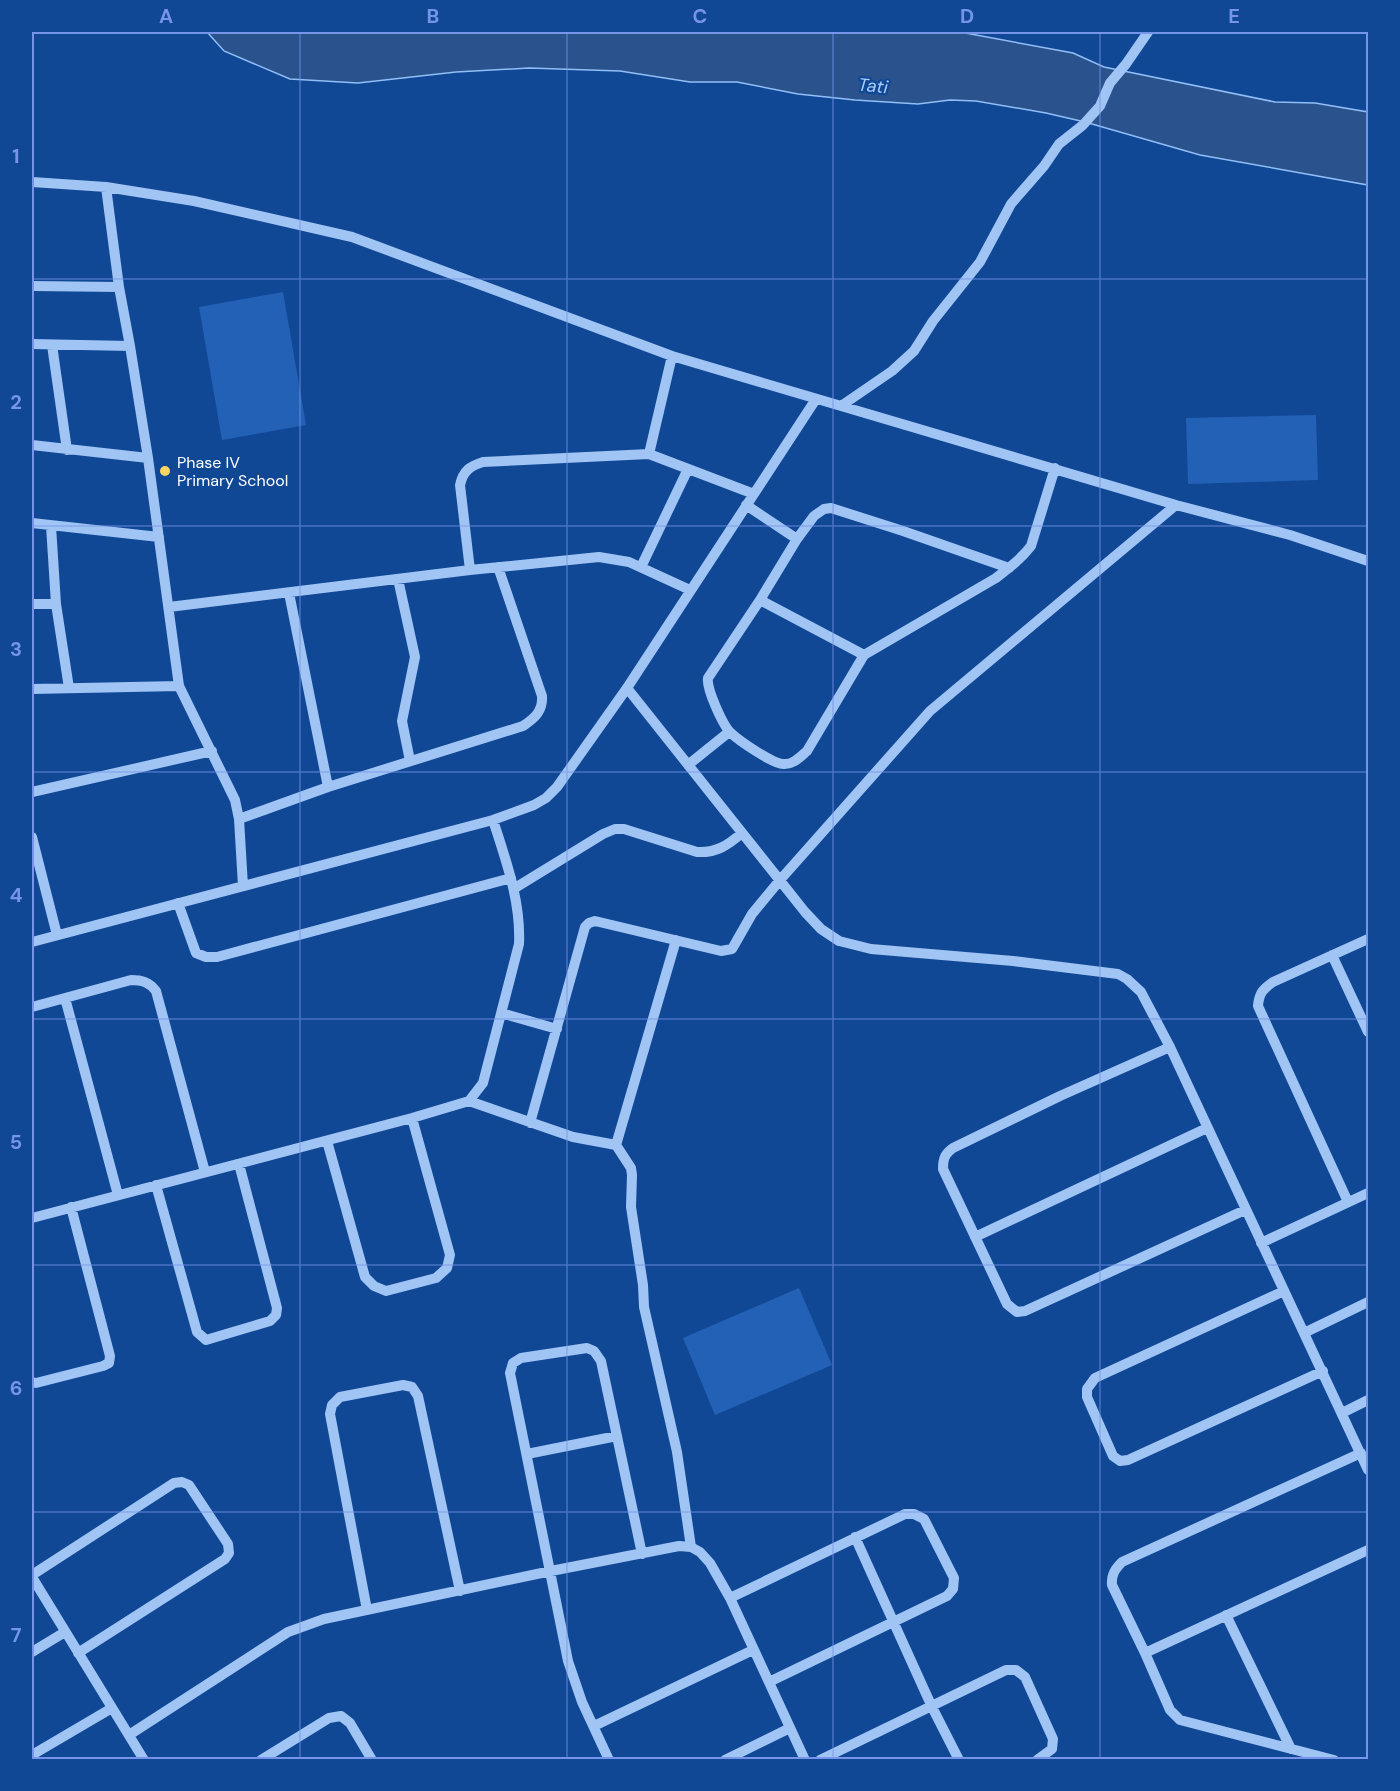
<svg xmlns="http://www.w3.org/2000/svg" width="1400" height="1791" viewBox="0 0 1400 1791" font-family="'DM Sans',sans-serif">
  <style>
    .green { fill: #2361b6 }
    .water { fill: #2a538d; stroke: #91bef7; stroke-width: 1.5 }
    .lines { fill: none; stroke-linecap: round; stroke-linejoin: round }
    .minor { stroke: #a0c4f4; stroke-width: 10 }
    .grid { fill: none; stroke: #7795e8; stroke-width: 1.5; stroke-opacity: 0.55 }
    .poi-dot { fill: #ffd562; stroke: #104896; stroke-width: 2 }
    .labels { text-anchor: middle; stroke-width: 4.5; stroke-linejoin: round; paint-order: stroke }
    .poi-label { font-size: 16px; fill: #fff; stroke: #104896; text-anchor: start }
    .water-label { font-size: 18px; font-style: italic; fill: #accefb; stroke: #104896 }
    .neatline { fill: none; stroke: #7795e8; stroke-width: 2 }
    .grid-label { font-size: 20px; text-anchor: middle; font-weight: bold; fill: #7795e8 }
  </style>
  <rect width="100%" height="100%" fill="#104896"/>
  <!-- green -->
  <path class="green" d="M283 292 306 425 222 440 199 307Z
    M1316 415 1318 480 1188 484 1186 418Z
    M799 1288 832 1365 715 1415 683 1338Z"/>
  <!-- water -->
  <path class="water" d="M207 32H960L1073 53 1104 67 1275 102 1315 103 1368 112V185L1200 155 1085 122 1046 113 976 101 950 100 918 104 855 100 798 94 737 82H690L620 71 529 68 456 72 358 83 290 79 224 51Z"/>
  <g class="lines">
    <!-- minor -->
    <path class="minor" d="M32 182 106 187 194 201 352 237 672 356 1176 505 1290 535 1368 561
      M106 187 119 287 130 346 148 458 179 686 235 800 239 819 243 886
      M32 286 119 287
      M32 344 130 346
      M52 345 67 450
      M841 406 892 371 914 351 933 321 980 262 1011 204 1044 166 1059 144 1083 125 1100 106 1110 83 1126 64 1148 32
      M32 445 148 458
      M649 454 672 356
      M746 505 797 539
      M32 523 159 537
      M51 526 56 604 69 688
      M641 567 688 469
      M1009 568 903 531 831 508 824 509 814 516 797 539 760 600 708 678C706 688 723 726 731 733 738 740 773 764 783 764 793 765 800 757 807 751L864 655 996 578C1009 568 1021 559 1031 546L1055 468
      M470 570 460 485C463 471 470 466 483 462L649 454 754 494
      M398 579 415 657 402 721 410 761
      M289 593 328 787
      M760 600 864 655
      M32 604H56
      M169 607 470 570 599 557 629 562 690 590
      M627 688 805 912 821 929 839 941 871 949 1013 961 1118 974 1127 979 1141 992 1170 1047 1368 1470
      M32 689 179 686
      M688 765 729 732
      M32 792 212 751
      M239 819 328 787 523 726C535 718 543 711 542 696L498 567
      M32 837 57 935
      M515 888 603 834 615 829H624L697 852C717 853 728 845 742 833
      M178 903 196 953 206 957H217L511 878
      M32 942 493 820 534 805 546 798 557 787 627 688 816 399
      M1332 955 1368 1032
      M65 998 118 1195
      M32 1007 131 980C142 980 149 982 156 991L205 1172
      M501 1013 557 1029
      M1170 1047 1060 1096 953 1148C945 1154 943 1158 943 1169L1007 1304 1017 1312 1025 1311 1245 1210
      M469 1101 573 1137 616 1145 631 1168 632 1175 631 1207 643 1285 644 1307 677 1452 691 1547
      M530 1123 585 927 589 923 595 921 721 951 732 949 752 914 780 880 930 711 1176 505
      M327 1141 365 1277 374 1286 386 1291 436 1278 447 1268 450 1255 412 1118
      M616 1145 676 940
      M156 1185 197 1332 206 1340 270 1321 276 1315 277 1308 239 1164
      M1348 1202 1258 1006C1259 993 1263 989 1273 982L1368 939
      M32 1218 412 1118 469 1101 483 1083 519 944C521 901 506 861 493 820
      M975 1237 1207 1128
      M1261 1243 1368 1193
      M1284 1291 1095 1378 1087 1389V1397L1113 1456 1120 1461 1128 1460 1323 1371
      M1304 1333 1368 1302
      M32 1382 36 1383 103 1366 109 1363 110 1356 71 1207
      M1342 1413 1368 1400
      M527 1454 617 1436
      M855 1537 932 1707 959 1760
      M32 1575 174 1483 182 1482 189 1485 228 1544 229 1553 225 1559 78 1653
      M32 1577 144 1760
      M730 1598 905 1514H914L924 1519 954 1578 953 1589 947 1596 769 1682
      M367 1610 330 1414 332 1405 340 1397 403 1385 412 1387 418 1396 460 1591
      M1226 1615 1291 1749
      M32 1652 65 1632
      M1145 1653 1368 1550
      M594 1726 753 1650
      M129 1735 288 1632 324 1619 551 1571 679 1546 691 1547 700 1552 710 1563 730 1598 805 1760
      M32 1755 112 1708
      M261 1760 329 1718 341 1716 350 1723 372 1760
      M609 1760 582 1702 568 1661 510 1373 513 1363 521 1358 587 1348 594 1351 601 1361 642 1554
      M725 1760 790 1728
      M820 1760 1006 1670H1016L1025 1677 1053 1739 1052 1749 1037 1760
      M1334 1760 1180 1720 1170 1710 1145 1653 1112 1585C1111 1575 1115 1569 1122 1562L1361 1453"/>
  </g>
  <!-- grid -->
  <path class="grid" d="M300 32V1760M567 32V1760M833 32V1760M1100 32V1760M32 279H1368M32 526H1368M32 772H1368M32 1019H1368M32 1265H1368M32 1512H1368"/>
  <!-- markers -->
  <circle class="poi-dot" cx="165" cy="471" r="6"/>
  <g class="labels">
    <!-- poi labels -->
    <g class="poi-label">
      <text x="177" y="468">Phase IV<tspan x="177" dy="18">Primary School</tspan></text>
    </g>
    <!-- water labels -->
    <g class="water-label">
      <text transform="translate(873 86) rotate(6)" y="6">Tati</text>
    </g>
  </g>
  <!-- border -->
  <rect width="1400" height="1791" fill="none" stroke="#104896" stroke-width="66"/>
  <rect x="33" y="33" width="1334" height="1725" class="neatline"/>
  <g class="grid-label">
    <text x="166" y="23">A</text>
    <text x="433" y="23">B</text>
    <text x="700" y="23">C</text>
    <text x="967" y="23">D</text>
    <text x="1234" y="23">E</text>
    <text x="16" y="163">1</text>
    <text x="16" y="409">2</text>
    <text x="16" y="656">3</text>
    <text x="16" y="902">4</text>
    <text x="16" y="1149">5</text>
    <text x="16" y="1395">6</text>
    <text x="16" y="1642">7</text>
  </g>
</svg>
